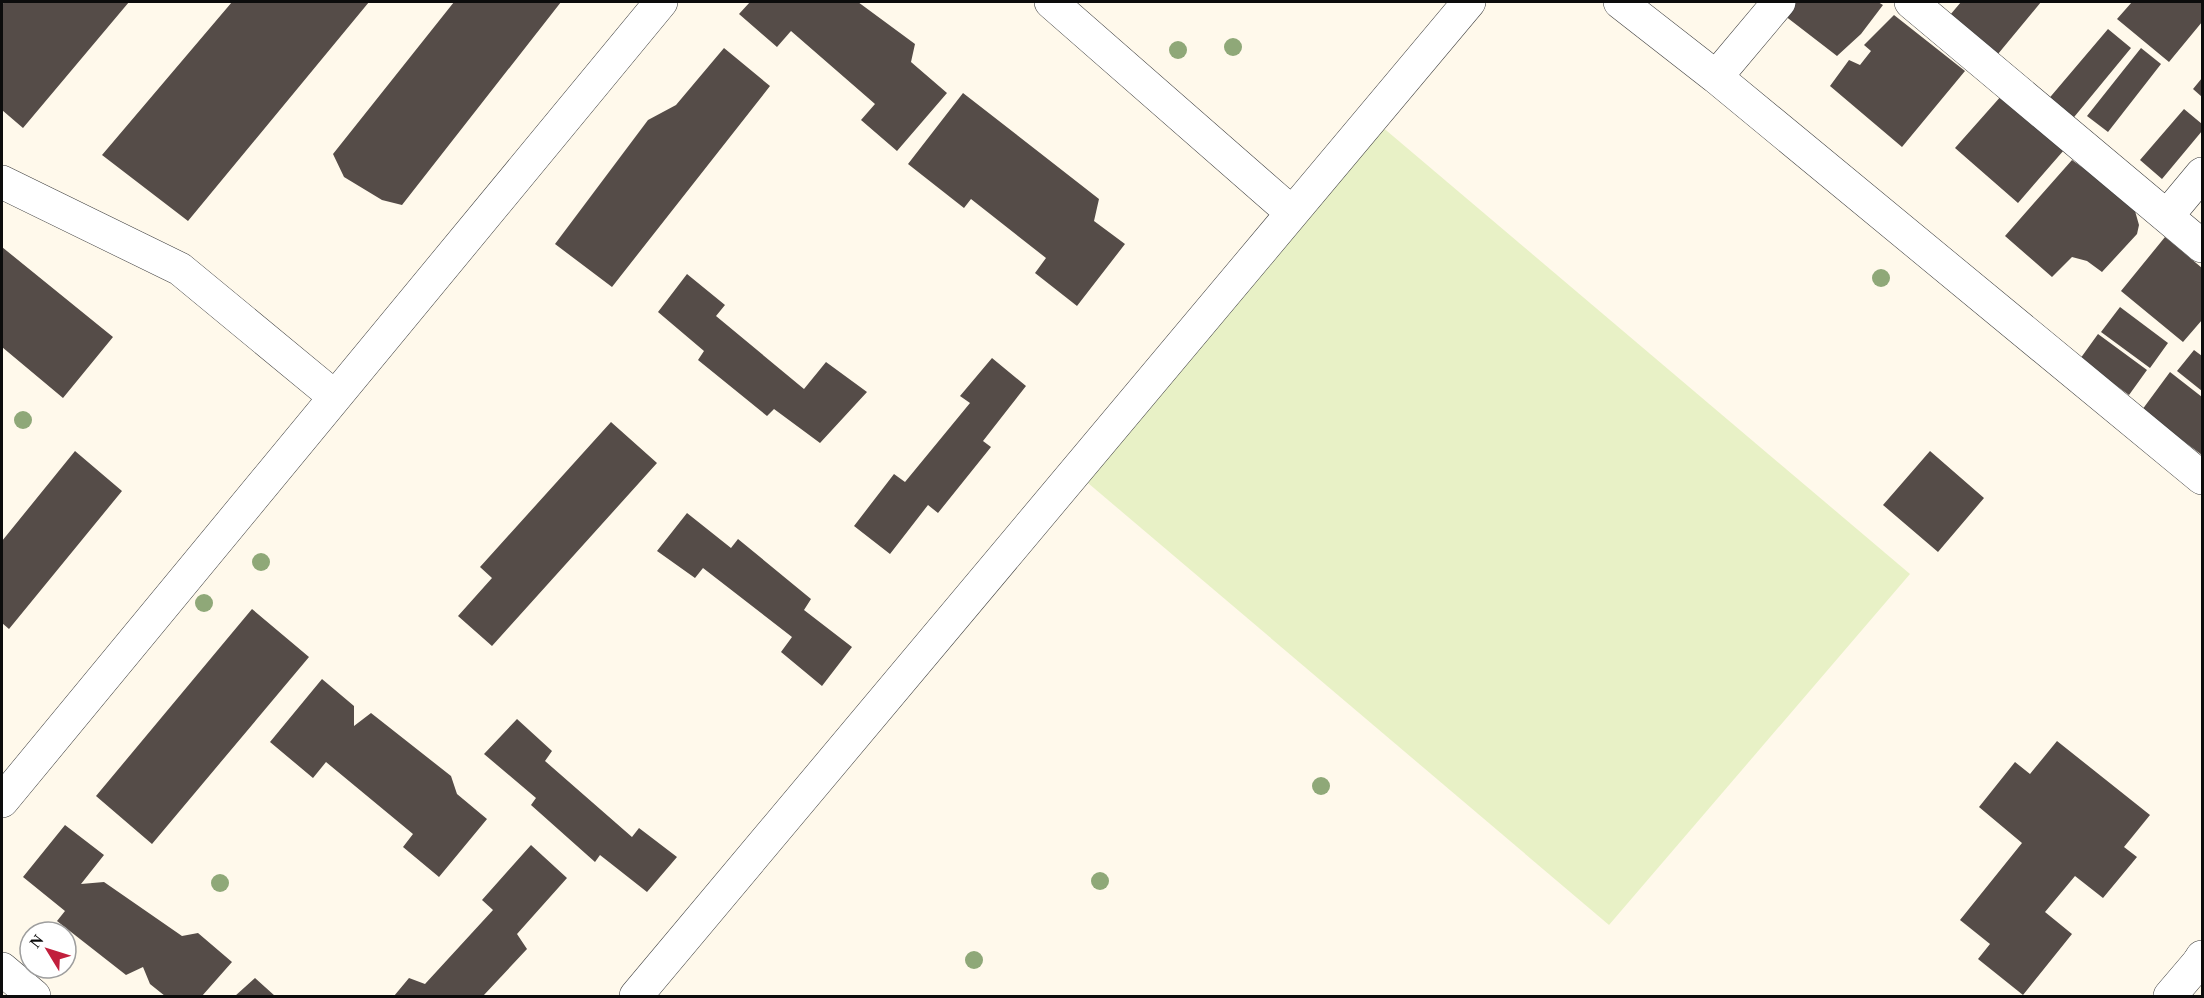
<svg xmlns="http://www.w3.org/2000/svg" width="2204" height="998" viewBox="0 0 2204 998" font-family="Georgia,serif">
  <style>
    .pitch { fill: #e8f1c6 }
    .building { fill: #554c48 }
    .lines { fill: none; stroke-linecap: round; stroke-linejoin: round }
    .minor-casing { stroke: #3f3f3f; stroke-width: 34 }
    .tertiary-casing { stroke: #3f3f3f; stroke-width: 34 }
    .minor { stroke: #fff; stroke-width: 33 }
    .tertiary { stroke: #fff; stroke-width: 33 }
    .tree { fill: #8fa878 }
  </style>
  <rect width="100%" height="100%" fill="#fff9eb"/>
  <!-- pitch -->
  <path class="pitch" d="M1374 120 1910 574 1609 925 1075 472Z"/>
  <!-- building -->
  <path class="building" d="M4 2H129L23 128 2 110V5Z
    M232 2H369L188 221 102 155Z
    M454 2H561L402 205 382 200 344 177 333 154Z
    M750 2H858L915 44 911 62 947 93 897 151 861 120 875 104 791 31 777 47 739 14Z
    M1782 2H1878L1883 5 1861 34 1837 56 1776 9Z
    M1961 2H2041L1993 60 1945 21Z
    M2132 2H2202V22L2169 62 2117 19Z
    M1894 15 1965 71 1902 147 1830 86 1849 60 1860 65 1871 51 1864 45Z
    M2108 29 2131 48 2070 122 2046 102Z
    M724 48 770 86 612 287 555 244 648 120 676 105Z
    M2141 48 2161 64 2108 132 2087 116Z
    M2202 78V97L2193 89Z
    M963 93 1099 199 1094 221 1125 244 1077 306 1035 273 1046 258 971 199 964 208 908 164Z
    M2002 95 2064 150 2018 203 1955 148Z
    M2184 109 2202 124V131L2162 179 2140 160Z
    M2072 160 2133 204 2139 225 2137 234 2102 272 2087 261 2072 257 2052 277 2005 236Z
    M2165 237 2202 268V320L2183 342 2121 291Z
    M2 247 113 337 63 398 2 347Z
    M687 274 725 305 716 316 804 389 826 362 867 392 820 443 774 409 767 416 698 360 704 351 658 312Z
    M2120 307 2168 343 2150 368 2101 332Z
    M2098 334 2147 370 2129 395 2080 359Z
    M2194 350 2202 356V391L2177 371Z
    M992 358 1026 386 983 441 991 447 938 513 928 505 890 554 854 526 894 474 905 482 970 403 960 396Z
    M2170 372 2202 397V455L2142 410Z
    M611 422 657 463 492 646 458 616 492 578 480 567Z
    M75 451 122 491 9 629 2 623V541Z
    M1930 451 1984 498 1938 552 1883 505Z
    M687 513 731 548 738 539 811 599 804 610 852 647 822 686 781 652 792 637 703 568 695 578 657 551Z
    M252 609 309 657 152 844 96 796Z
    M322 679 354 706V726L371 713 451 776 457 794 487 819 439 877 403 847 413 834 326 762 313 778 270 742Z
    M517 719 552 751 545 761 632 837 639 828 677 857 647 892 600 855 595 862 531 805 536 798 484 754Z
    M2057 741 2150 815 2124 847 2137 857 2103 898 2075 876 2045 912 2072 934 2023 995 1978 959 1990 944 1960 920 2022 843 1979 807 2015 762 2030 774Z
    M65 825 104 855 81 884 104 882 182 936 198 933 232 962 202 996H165L150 984 143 967 126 975 57 921 65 911 23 877Z
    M531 845 567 878 517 934 527 949 483 996H394L409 978 425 984 493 910 482 900Z
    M255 978 275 996H235Z"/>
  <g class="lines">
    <!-- minor casing -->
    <g class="minor-casing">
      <path id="minor" d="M1051 2 1291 212
        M1620 2 1716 77 2202 478
        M1911 2 2202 246
        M1716 77 1779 2
        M2 182 180 269 335 397
        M2167 216 2202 174
        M2 801 661 2
        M2 969 34 996
        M636 996 1469 2
        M2170 996 2199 962"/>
    </g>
    <!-- tertiary casing -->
    <g class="tertiary-casing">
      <path id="tertiary" d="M2202 957 2199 962 2202 964"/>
    </g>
    <!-- minor -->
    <use href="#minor" class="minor"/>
    <!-- tertiary -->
    <use href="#tertiary" class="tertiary"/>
  </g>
  <!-- trees -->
  <g class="tree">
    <circle cx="1233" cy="47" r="9"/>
    <circle cx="1178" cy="50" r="9"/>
    <circle cx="1881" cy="278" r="9"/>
    <circle cx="23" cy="420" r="9"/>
    <circle cx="261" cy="562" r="9"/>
    <circle cx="204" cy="603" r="9"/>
    <circle cx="1321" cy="786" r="9"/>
    <circle cx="1100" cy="881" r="9"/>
    <circle cx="220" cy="883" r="9"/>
    <circle cx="974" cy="960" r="9"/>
  </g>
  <!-- border -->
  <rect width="2204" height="998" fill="none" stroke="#0c0c0c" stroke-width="6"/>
  <!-- north arrow -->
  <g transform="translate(48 950) rotate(308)"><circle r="28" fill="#ffffff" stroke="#9e9e9e" stroke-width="1.5"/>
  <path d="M0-4.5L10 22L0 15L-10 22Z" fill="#c11f3c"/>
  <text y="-9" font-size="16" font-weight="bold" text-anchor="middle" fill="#0c0c0c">N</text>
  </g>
</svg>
